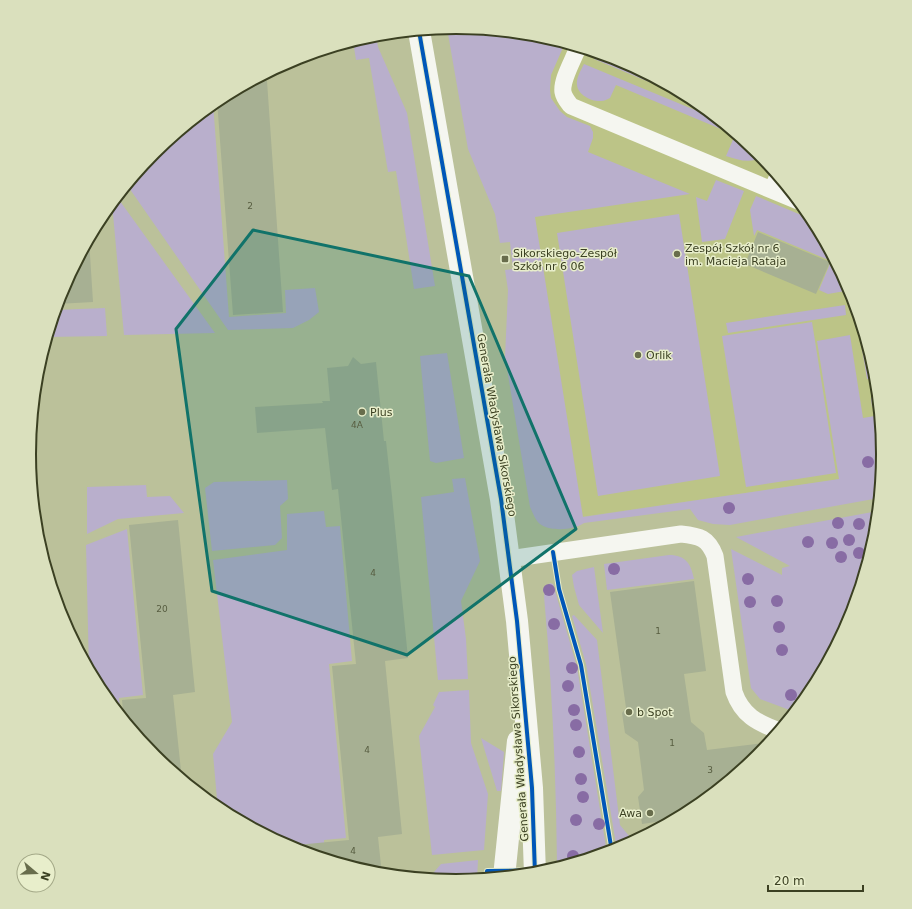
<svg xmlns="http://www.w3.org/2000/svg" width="912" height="909" viewBox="0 0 912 909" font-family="'DejaVu Sans',sans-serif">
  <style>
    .built { fill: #bcc487 }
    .green { fill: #b9afcc }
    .building { fill: #a7b093 }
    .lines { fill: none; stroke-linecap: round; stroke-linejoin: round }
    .service { stroke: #f5f6f0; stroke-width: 17 }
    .tertiary { stroke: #f5f6f0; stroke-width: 22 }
    .cycleway-casing { stroke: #e8eecb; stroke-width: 6 }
    .cycleway { stroke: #0057b8; stroke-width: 4 }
    .tree { fill: #886ca4 }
    .marked { fill: #11736a; fill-opacity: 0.2; stroke: #11736a; stroke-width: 3; stroke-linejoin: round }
    .poi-dot { fill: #686d4c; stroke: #e8eecb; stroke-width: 1.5 }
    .labels { text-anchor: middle; stroke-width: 3; stroke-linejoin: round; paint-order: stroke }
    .number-label { font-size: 9px; fill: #575d40 }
    .poi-label { font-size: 11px; fill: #3b4022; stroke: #e8eecb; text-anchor: start }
    .street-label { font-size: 11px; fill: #3b4022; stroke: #e8eecb }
    .rim { fill: none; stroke: #3b4022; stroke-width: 2 }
  </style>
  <rect width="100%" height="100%" fill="#bbc19a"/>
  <!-- built -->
  <path class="built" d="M487 30 540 35 620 60 694 99 758 152 812 217 851 291 875 371 883 455 841 479 566 519Z"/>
  <!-- green -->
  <path class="green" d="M456 27 540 35 565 43 551 75 550 90 551 98 560 111 567 117 590 126 593 132V138L588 152 690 194 535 217 583 517 839 479 817 341 850 335 863 418 880 415 883 455 879 498 730 525 713 524 698 520 690 509 584 523C575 530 550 532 540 524 535 520 533 513 530 507L505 357 508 290 505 270 513 269 510 242 500 243 495 214 468 149 447 28Z
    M373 35H376L378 47 407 113 435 286 414 289 396 171 388 172 369 58 356 60 353 41Z
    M596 53 616 58 615 62 661 81 697 102 594 59Z
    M584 64 719 120 758 152 763 157C749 164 739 160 726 156L735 135 616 85 610 98C607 99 605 101 601 101 592 102 578 95 577 85 576 78 581 70 584 64Z
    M213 103 229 317 286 313 285 290 315 288 319 312 309 320 293 328 228 330 127 185 154 152Z
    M716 180 744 191 725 239 702 242 696 197 707 201Z
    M756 196 813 220 847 284 845 291 828 294 819 290 831 261 757 230 754 236 750 210Z
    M117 197 215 333 124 335 112 203Z
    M679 214 720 476 598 496 557 233Z
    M845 305 846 315 728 333 726 323Z
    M105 308 107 336 47 337 55 310Z
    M812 322 836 473 746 487 722 336Z
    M868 347 875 371 879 406 872 407 871 398 878 396 875 378 867 379 862 349Z
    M447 353 464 458 436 463 430 461 420 356Z
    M465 478 480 561 461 601 466 639 468 679 438 680 421 497 454 492 452 479Z
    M287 480 288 499 280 506 282 538 275 545 212 551 205 488 214 482Z
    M146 485 147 497 170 496 184 513 118 519 87 534V487Z
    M324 511 326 527 340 526 352 661 329 664 346 838 324 840 325 859 292 849 218 810 213 754 232 722 213 560 287 550V514Z
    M878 511 875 538 851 618 811 692 795 712 760 699 751 688 731 549 782 575V568L790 566 736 537Z
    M127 529 143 695 119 698 121 717 100 692 89 670 86 545Z
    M669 555C686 555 691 564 694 579L607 590 604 564Z
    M594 567 603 633 579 605 574 587 572 575 577 571Z
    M550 583 553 584 577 667 607 853 566 866 564 864 557 863C556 774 552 685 544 596L546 588Z
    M574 615 597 640 620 825 634 842 617 850 586 664 572 616Z
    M469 690 471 743 488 794 484 850 432 855 419 736 435 707 433 705 439 692Z
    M481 738 504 752 501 791H497Z
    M478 860 477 880 456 882 428 879 441 864Z"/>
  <!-- building -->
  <path class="building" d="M267 81 283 312 233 315 217 100 249 83Z
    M758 232 830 262 816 294 745 264Z
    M89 239 93 302 57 304 61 291Z
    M353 357 361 364 376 362 384 441H386L392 496 408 658 385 661 402 834 378 837 382 875 372 874 292 849 286 846 349 840 332 666 356 664 338 489 332 490 325 428 257 433 255 407 323 403 322 401H330L327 368 348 366Z
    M178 520 195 692 173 695 182 780 154 757 124 720 122 700 146 698 129 525Z
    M694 581 706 671 684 674 691 722 704 733 707 750 771 742 758 757 693 810 677 819 642 824 638 797 644 790 638 742 625 733 622 713 626 708 610 592Z"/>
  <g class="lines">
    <!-- service -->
    <path class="service" d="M578 47C574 59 561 80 563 92 564 98 568 102 571 106L798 201
      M772 190 778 176
      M509 559 681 534C700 536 708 538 715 556L734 692C742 715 757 723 780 731"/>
    <!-- tertiary -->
    <path class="tertiary" d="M419 31 501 499 517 621 532 788 535 874
      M504 877 518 741"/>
    <!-- cycleway casing -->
    <g class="cycleway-casing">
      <path id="cycleway" d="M419 31 501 499 517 621 532 788 535 874
        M553 552 559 589 581 665 612 852
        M486 879 487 871 550 870"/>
    </g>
    <!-- cycleway -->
    <use href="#cycleway" class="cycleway"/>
  </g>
  <!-- trees -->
  <g class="tree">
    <circle cx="868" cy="462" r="6"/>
    <circle cx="729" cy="508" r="6"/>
    <circle cx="838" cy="523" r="6"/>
    <circle cx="859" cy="524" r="6"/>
    <circle cx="849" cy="540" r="6"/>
    <circle cx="808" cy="542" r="6"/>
    <circle cx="832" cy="543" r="6"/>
    <circle cx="859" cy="553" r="6"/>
    <circle cx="841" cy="557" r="6"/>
    <circle cx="614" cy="569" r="6"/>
    <circle cx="748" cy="579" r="6"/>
    <circle cx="549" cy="590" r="6"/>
    <circle cx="777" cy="601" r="6"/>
    <circle cx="750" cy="602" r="6"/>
    <circle cx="554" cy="624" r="6"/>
    <circle cx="779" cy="627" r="6"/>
    <circle cx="782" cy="650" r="6"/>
    <circle cx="572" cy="668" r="6"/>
    <circle cx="568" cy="686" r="6"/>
    <circle cx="791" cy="695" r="6"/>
    <circle cx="574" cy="710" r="6"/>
    <circle cx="576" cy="725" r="6"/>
    <circle cx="579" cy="752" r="6"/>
    <circle cx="581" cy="779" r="6"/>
    <circle cx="583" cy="797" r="6"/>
    <circle cx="576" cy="820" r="6"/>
    <circle cx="599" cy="824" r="6"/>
    <circle cx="573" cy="856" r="6"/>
  </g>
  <!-- marked area -->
  <path class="marked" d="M253 230 469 276 576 529 407 655 212 591 176 329Z"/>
  <!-- markers -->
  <g class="poi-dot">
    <circle cx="677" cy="254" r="4"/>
    <rect x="501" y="255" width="8" height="8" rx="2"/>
    <circle cx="638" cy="355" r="4"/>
    <circle cx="362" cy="412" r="4"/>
    <circle cx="629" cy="712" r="4"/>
    <circle cx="650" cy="813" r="4"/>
  </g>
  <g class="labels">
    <!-- number labels -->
    <g class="number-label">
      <text x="250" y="209">2</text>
      <text x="357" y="428">4A</text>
      <text x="373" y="576">4</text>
      <text x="162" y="612">20</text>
      <text x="658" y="634">1</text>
      <text x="672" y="746">1</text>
      <text x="367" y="753">4</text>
      <text x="710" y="773">3</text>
      <text x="353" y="854">4</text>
    </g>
    <!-- poi labels -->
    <g class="poi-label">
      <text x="685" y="252">Zespół Szkół nr 6<tspan x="685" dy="13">im. Macieja Rataja</tspan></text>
      <text x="513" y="257">Sikorskiego-Zespół<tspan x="513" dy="13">Szkół nr 6 06</tspan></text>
      <text x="646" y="359">Orlik</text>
      <text x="370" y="416">Plus</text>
      <text x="637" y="716">b Spot</text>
      <text x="642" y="817" text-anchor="end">Awa</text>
    </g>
    <!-- street labels -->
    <g class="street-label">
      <text transform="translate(497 425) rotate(80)" y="4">Generała Władysława Sikorskiego</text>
      <text transform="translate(518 749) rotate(-94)" y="4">Generała Władysława Sikorskiego</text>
    </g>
  </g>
  <!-- crop -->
  <path d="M0 0H912V909H0ZM36 454a420 420 0 1 1 840 0a420 420 0 1 1-840 0Z" fill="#dae0bd" fill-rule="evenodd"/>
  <path class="rim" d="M36 454a420 420 0 1 1 840 0a420 420 0 1 1-840 0Z"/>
  <!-- north arrow -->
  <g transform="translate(36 873) rotate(109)"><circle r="19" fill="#e8eecb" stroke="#a3a887"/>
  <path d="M0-3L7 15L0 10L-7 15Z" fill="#686d4c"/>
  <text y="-6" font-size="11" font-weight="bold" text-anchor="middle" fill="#3b4022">N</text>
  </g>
  <!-- scale -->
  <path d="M768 885v6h95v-6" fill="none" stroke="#3b4022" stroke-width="2"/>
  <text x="774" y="885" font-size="12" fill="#3b4022" stroke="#e8eecb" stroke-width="3" paint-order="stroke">20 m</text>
</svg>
